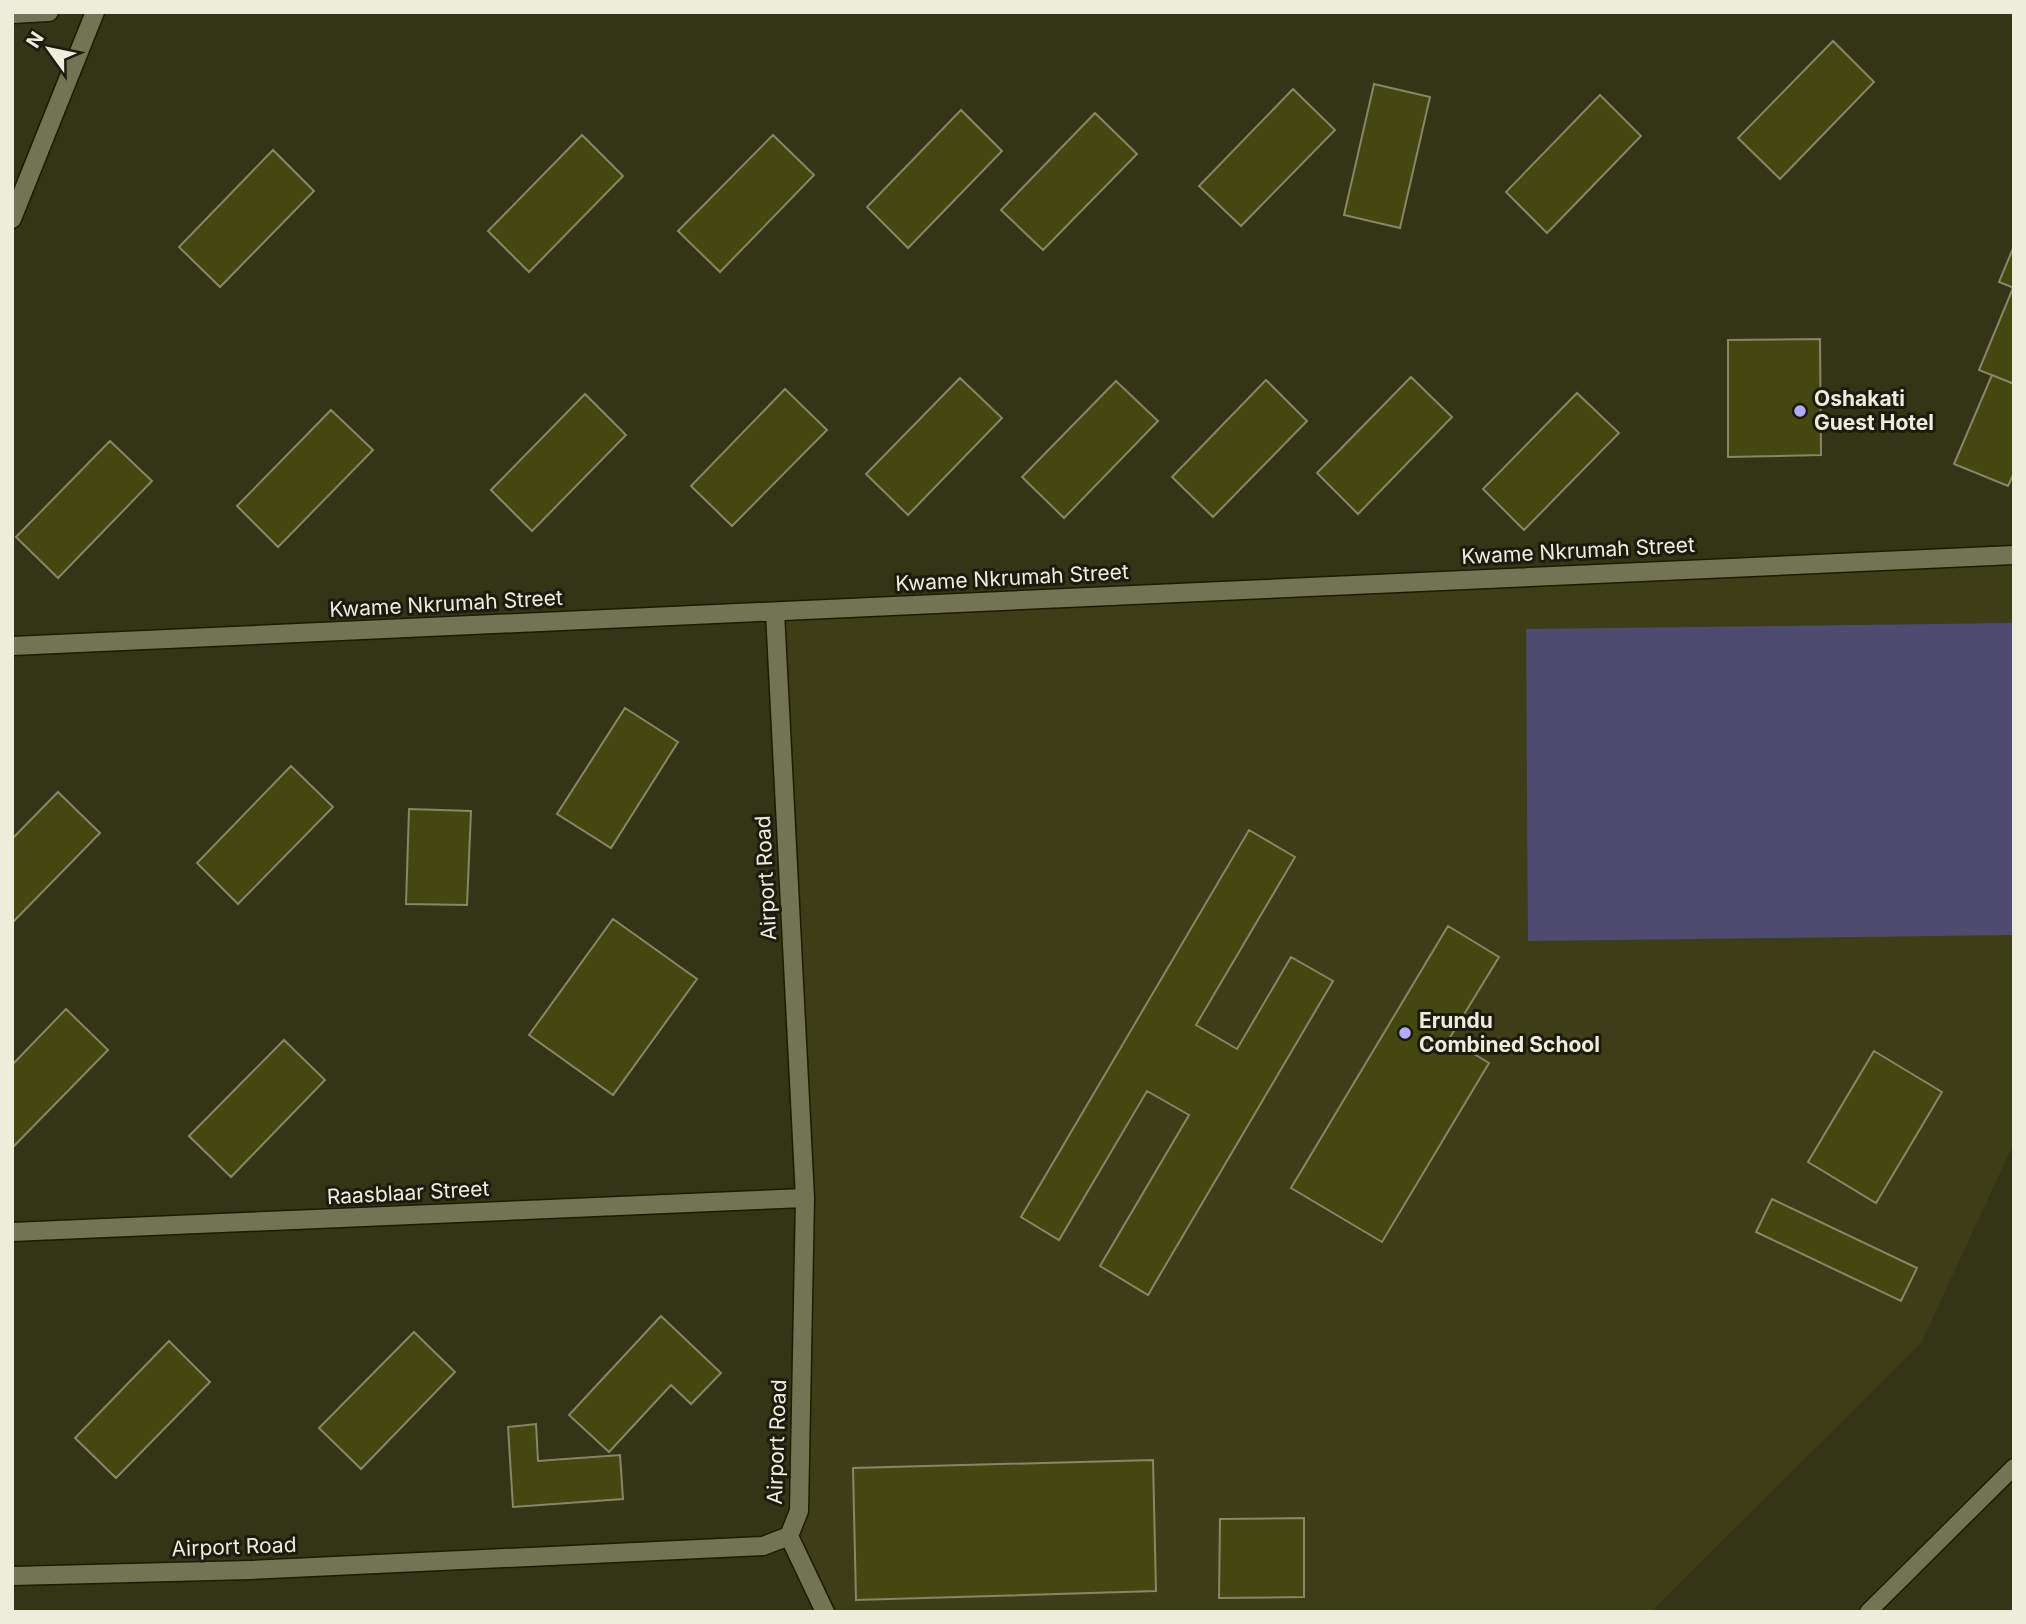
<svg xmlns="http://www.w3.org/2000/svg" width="2026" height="1624" viewBox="0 0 2026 1624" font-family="Inter,sans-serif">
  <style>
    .built { fill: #3d3e17 }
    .green { fill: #4d4b70 }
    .building { fill: #454711; stroke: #858766; stroke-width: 2 }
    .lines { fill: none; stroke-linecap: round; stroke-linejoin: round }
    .lane-casing { stroke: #1c1c00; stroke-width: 19 }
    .street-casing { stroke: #1c1c00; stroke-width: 21 }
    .lane { stroke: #727453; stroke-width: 16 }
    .street { stroke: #727453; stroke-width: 18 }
    .poi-dot { fill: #b2adfa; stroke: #1b1c0e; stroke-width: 2.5 }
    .labels { text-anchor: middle; stroke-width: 6; stroke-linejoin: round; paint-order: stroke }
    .poi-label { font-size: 21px; font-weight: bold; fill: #eceddb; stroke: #1b1c0e; text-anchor: start }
    .street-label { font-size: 21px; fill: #eceddb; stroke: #1b1c0e }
  </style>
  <rect width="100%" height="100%" fill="#343516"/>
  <!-- built -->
  <path class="built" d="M2014 556V1143L1921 1343 1651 1612H825L789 1536 799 1510 805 1198 775 612Z"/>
  <!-- green -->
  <path class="green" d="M2014 623V935L1528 941 1526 629Z"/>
  <!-- building -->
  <path class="building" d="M1833 41 1874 82 1780 179 1738 138Z
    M1374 84 1430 97 1400 228 1344 215Z
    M1293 89 1335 130 1241 226 1199 186Z
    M1600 95 1641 136 1547 233 1506 192Z
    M961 110 1002 151 908 248 867 207Z
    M1095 113 1137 154 1043 250 1001 210Z
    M582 135 623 176 529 272 488 231Z
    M773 135 814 175 720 272 678 231Z
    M273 150 314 191 220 287 179 247Z
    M2014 246V288L1999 282Z
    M2013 288H2014V384L1979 370Z
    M1820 339 1821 455 1728 457V340Z
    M1992 375 2014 384V473L2008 486 1954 464Z
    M1411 377 1452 417 1358 514 1317 473Z
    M960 378 1002 418 908 515 866 474Z
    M1266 380 1307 421 1213 517 1172 477Z
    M1116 381 1158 421 1064 518 1022 477Z
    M785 389 827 430 732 526 691 486Z
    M1577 393 1619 433 1524 530 1483 489Z
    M585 394 626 435 532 531 491 490Z
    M331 410 373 450 278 547 237 506Z
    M110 441 152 481 58 578 16 537Z
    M625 708 678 742 611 848 557 814Z
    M291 766 333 807 238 904 197 863Z
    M58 792 100 833 12 923V839Z
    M409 809 471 811 467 905 406 904Z
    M1249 830 1295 857 1196 1025 1237 1049 1291 957 1333 981 1148 1295 1100 1266 1189 1115 1147 1091 1059 1240 1021 1217Z
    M613 919 697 979 613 1095 529 1035Z
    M1448 926 1499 957 1449 1039 1489 1063 1382 1242 1291 1188Z
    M66 1009 108 1050 13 1147 12 1065Z
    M284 1040 325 1080 231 1177 189 1136Z
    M1874 1051 1942 1092 1876 1203 1808 1162Z
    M1772 1199 1917 1268 1901 1301 1756 1232Z
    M661 1316 721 1373 691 1404 671 1385 609 1452 569 1415Z
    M414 1332 455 1372 361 1469 319 1428Z
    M169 1341 210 1382 116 1478 75 1438Z
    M536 1424 538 1461 620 1455 623 1499 513 1507 508 1427Z
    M1153 1460 1156 1591 856 1600 853 1468Z
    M1304 1518V1597L1219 1598 1220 1519Z"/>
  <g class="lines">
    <!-- lane casing -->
    <g class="lane-casing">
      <path id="lane" d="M1868 1612 2014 1467"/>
    </g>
    <!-- street casing -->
    <g class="street-casing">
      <path id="street" d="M12 14 49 12
        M12 219 95 12
        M12 646 2014 555
        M12 1232 805 1198
        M789 1536 825 1612
        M12 1576 250 1570 763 1546 789 1536 799 1511 805 1198 775 612"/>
    </g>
    <!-- lane -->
    <use href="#lane" class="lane"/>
    <!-- street -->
    <use href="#street" class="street"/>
  </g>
  <!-- markers -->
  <g class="poi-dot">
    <circle cx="1800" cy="411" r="7"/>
    <circle cx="1405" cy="1033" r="7"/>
  </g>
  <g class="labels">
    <!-- poi labels -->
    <g class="poi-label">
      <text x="1814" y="406">Oshakati<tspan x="1814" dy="24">Guest Hotel</tspan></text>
      <text x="1419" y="1028">Erundu<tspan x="1419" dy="24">Combined School</tspan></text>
    </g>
    <!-- street labels -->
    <g class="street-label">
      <text transform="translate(1578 551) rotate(-3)" y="7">Kwame Nkrumah Street</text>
      <text transform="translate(1012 578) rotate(-3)" y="7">Kwame Nkrumah Street</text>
      <text transform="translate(446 604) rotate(-3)" y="7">Kwame Nkrumah Street</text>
      <text transform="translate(766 878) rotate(-93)" y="7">Airport Road</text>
      <text transform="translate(408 1193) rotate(-3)" y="7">Raasblaar Street</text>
      <text transform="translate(777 1442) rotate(-88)" y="7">Airport Road</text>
      <text transform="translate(234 1547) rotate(-2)" y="7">Airport Road</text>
    </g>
  </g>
  <!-- border -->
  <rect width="2026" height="1624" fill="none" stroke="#eceddb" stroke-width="28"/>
  <!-- north arrow -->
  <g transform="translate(49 49) rotate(303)" stroke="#1b1c0e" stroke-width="5" paint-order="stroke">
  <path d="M0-5L12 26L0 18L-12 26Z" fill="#eceddb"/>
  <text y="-10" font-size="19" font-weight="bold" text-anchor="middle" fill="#eceddb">N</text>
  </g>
</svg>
